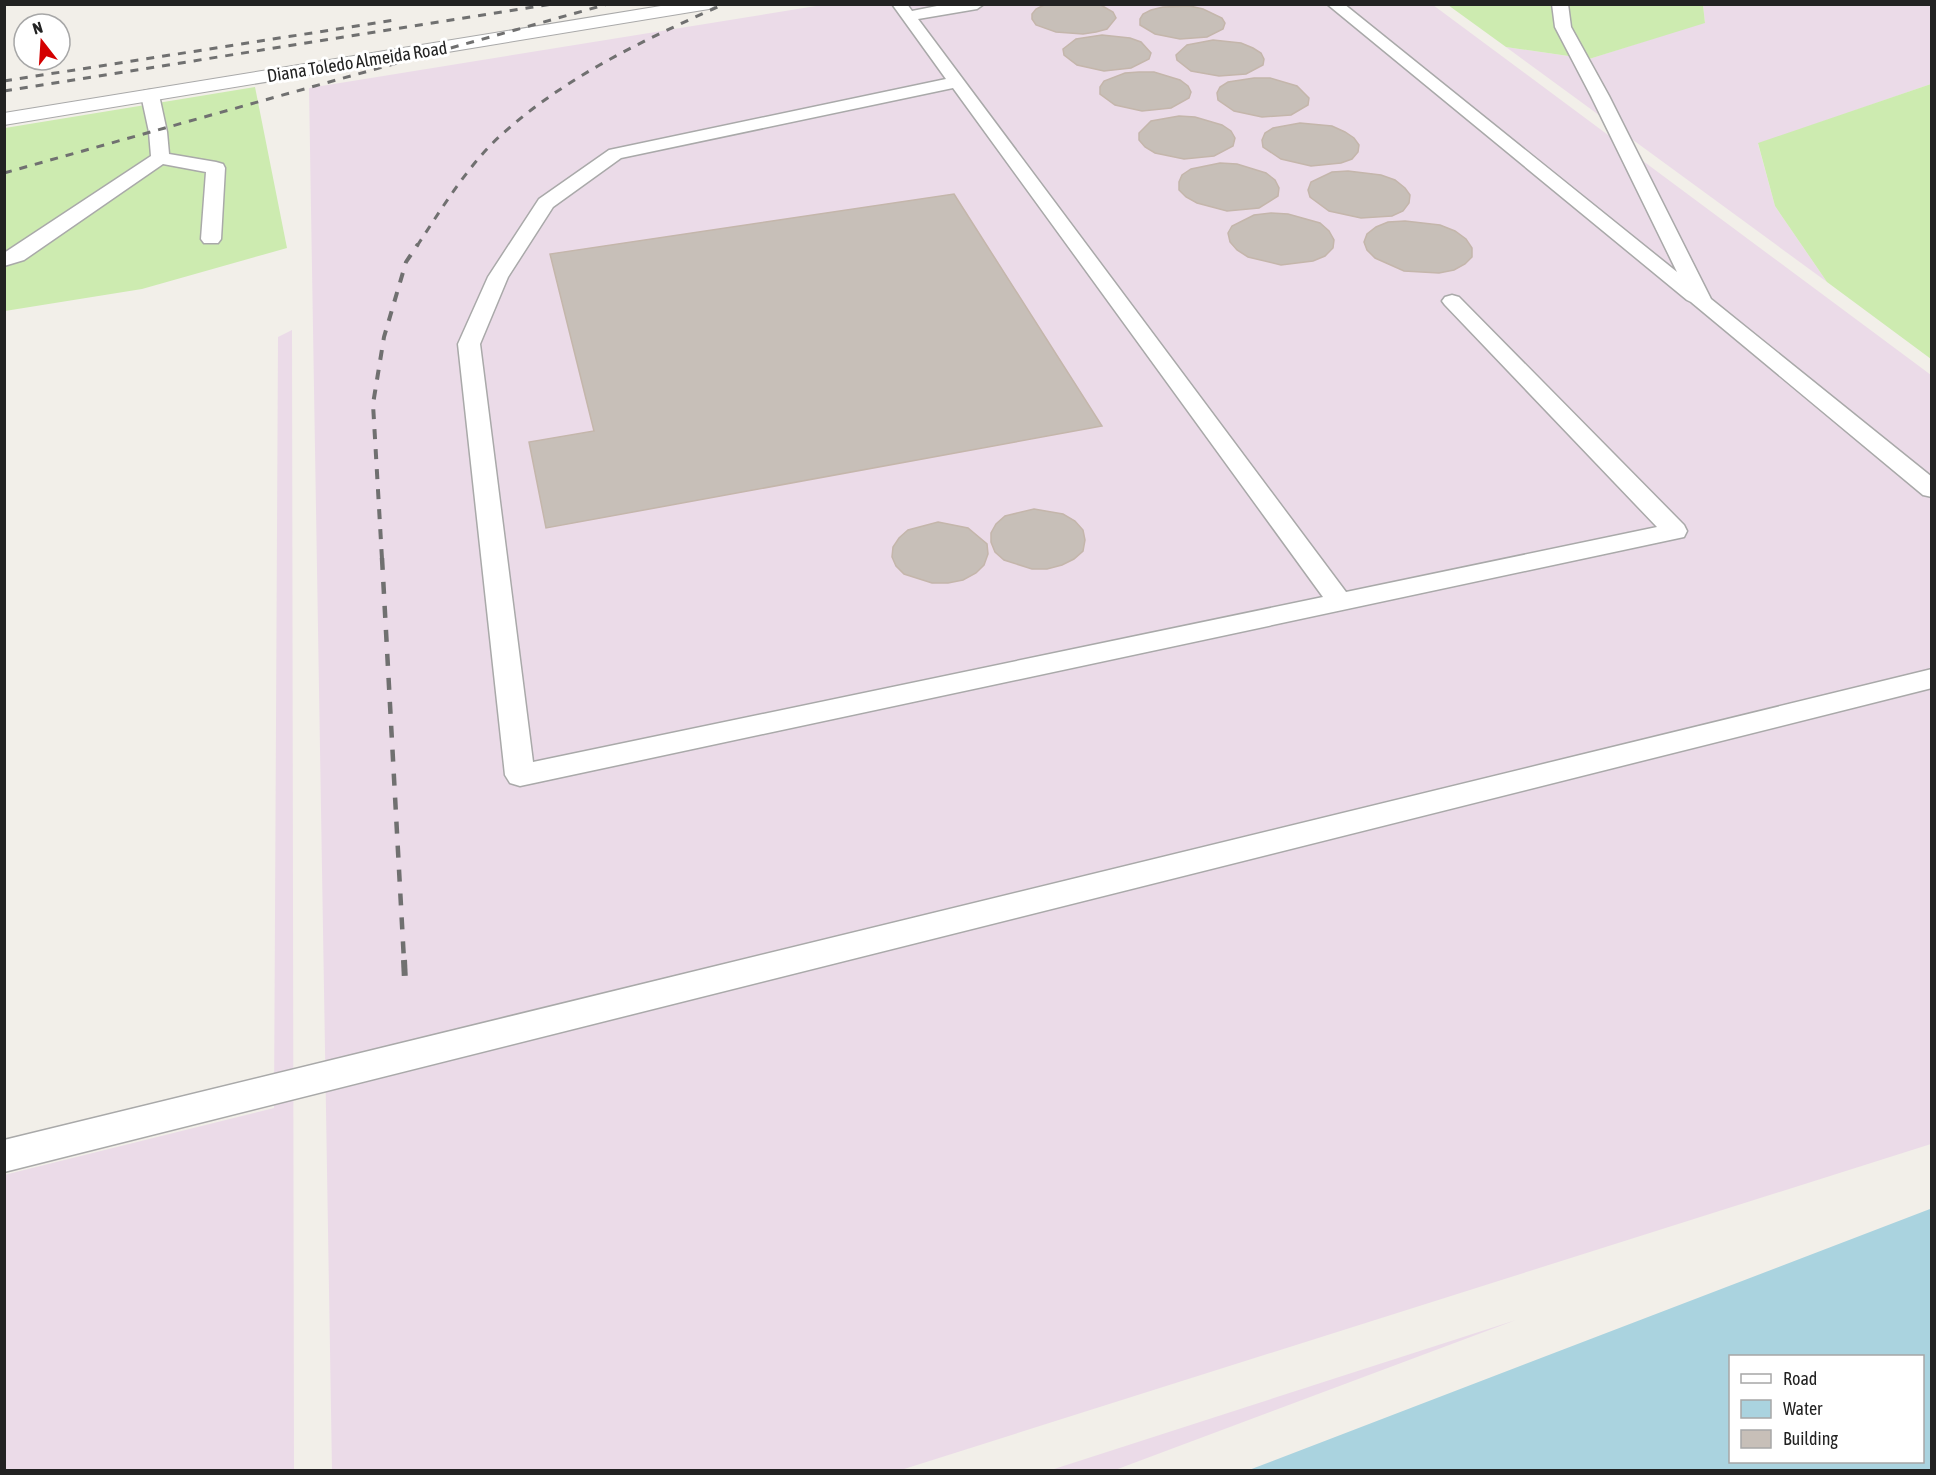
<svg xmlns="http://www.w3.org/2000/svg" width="1936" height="1475" viewBox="0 0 1936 1475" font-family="'Asap Condensed',sans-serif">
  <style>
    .industrial { fill: #ebdbe8 }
    .grass { fill: #cdebb0 }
    .water { fill: #aad3df; fill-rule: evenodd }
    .building { fill: #c7bfb8; stroke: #c4b6ab; stroke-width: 1.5 }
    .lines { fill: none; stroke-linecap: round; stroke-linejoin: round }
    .lane-casing { stroke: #a9a9a9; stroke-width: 3 }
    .street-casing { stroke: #a9a9a9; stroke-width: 2 }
    .lane { fill: #fff; fill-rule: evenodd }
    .street { fill: #fff; fill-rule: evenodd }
    .rail-far3 { stroke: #707070; stroke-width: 3; stroke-dasharray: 8 8; stroke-linecap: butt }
    .rail-far2 { stroke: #707070; stroke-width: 4; stroke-dasharray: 10 10; stroke-linecap: butt }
    .rail-far1 { stroke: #707070; stroke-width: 4.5; stroke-dasharray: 12 12; stroke-linecap: butt }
    .rail { stroke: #707070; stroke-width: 6; stroke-dasharray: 16 16; stroke-linecap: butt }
    .labels { text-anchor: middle; stroke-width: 6; stroke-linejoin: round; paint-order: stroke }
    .far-street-label { font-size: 18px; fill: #222; stroke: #fff }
  </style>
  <rect width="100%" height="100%" fill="#f2efe9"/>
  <!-- industrial -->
  <path class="industrial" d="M822 5H1433L1931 375V1144L901 1470H332L309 88Z
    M1703 5H1931V84L1758 144 1775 206 1827 282 1506 47 1589 59 1705 22Z
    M292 330 294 1470H5L4 1175 274 1108 278 337Z
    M1516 1320 1115 1470H1051Z"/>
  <!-- grass -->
  <path class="grass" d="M1448 5H1703L1705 23 1589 59 1506 47Z
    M1931 84H1932L1931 359 1827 282 1775 206 1758 143Z
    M255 87 287 248 142 289 5 311V128Z"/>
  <!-- water -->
  <path class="water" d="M1930 1209 1931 1470H1249ZM1730 1356H1922V1462H1730Z"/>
  <!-- building -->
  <path class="building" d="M1099 4 1113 12 1116 18 1107 29 1096 32 1083 34 1056 32 1036 25 1032 19V14L1036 9 1046 4Z
    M1190 6 1203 9 1222 18 1225 23 1223 29 1207 37 1180 39 1155 34 1140 25V19L1143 14 1151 10 1163 7Z
    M1102 35 1130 38 1141 42 1151 53 1149 59 1131 68 1104 71 1077 65 1064 55 1063 49 1076 39Z
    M1213 40 1241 43 1253 48 1261 53 1264 59 1263 65 1246 74 1219 76 1191 71 1177 60 1176 55 1187 45Z
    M1139 72H1154L1180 80 1188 86 1191 92 1189 98 1171 108 1142 111 1115 105 1100 94V87L1104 81 1125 73Z
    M1254 78H1270L1297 86 1309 98 1308 105 1291 115 1262 117 1234 111 1218 100 1217 93 1220 87 1228 82Z
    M1179 116 1195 117 1222 125 1231 131 1235 138 1233 146 1214 156 1184 159 1155 153 1145 147 1139 140V133L1151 121Z
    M1300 123 1332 126 1345 132 1354 138 1359 145 1358 152 1352 159 1341 163 1311 166 1281 159 1263 147 1262 140 1265 133 1273 128Z
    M1220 163 1237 164 1266 173 1275 180 1279 188 1278 196 1259 208 1227 211 1197 203 1186 197 1179 190V182L1182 175 1191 169Z
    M1348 171 1381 175 1395 180 1405 188 1410 195 1409 203 1403 211 1392 216 1361 218 1329 211 1310 197 1308 190 1311 182 1332 172Z
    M954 194 1102 426 546 528 529 442 594 431 550 254Z
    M1271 213 1288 214 1320 223 1329 231 1334 240 1333 248 1325 256 1313 261 1281 265 1248 257 1237 250 1230 242 1228 233 1232 226 1254 215Z
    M1405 221 1440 225 1455 231 1466 239 1472 248V257L1465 264 1454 270 1439 273 1404 271 1375 258 1367 250 1364 242 1367 234 1376 227 1388 222Z
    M1034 509 1063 514 1075 521 1083 530 1085 540 1083 551 1074 559 1062 565 1047 569H1032L1004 560 995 552 991 542V533L996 524 1005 516Z
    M938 522 968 528 987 544 988 554 984 565 976 573 963 580 948 583H932L904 574 896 566 892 557 893 547 899 538 908 530Z"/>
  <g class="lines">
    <!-- lane casing -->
    <g class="lane-casing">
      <path id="lane" d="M892 4H907L912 11 947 4H984L977 9 918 19 1346 592 1657 527 1445 305 1442 301 1445 297 1452 295 1459 297 1684 525 1687 531 1684 537 520 786 510 783 505 775 458 344 488 277 539 199 609 150 946 79ZM953 88 1323 597 533 762 480 344 508 277 553 207 621 158Z
        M1327 4H1344L1677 272 1591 96 1555 27 1552 4H1568L1571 27 1609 96 1711 299 1932 477V497L1923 495 1691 302 1687 300Z
        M150 90 156 91 159 95 167 132 169 154 216 162 223 164 225 168 221 239 218 243H204L201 239 206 172 163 164 24 260 4 266V253L151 156 149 132 141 95 144 91Z
        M1932 669V688L4 1172V1140Z"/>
    </g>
    <!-- street casing -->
    <g class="street-casing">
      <path id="street" d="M673 4H718L709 9 4 125V113Z"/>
    </g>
    <!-- lane -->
    <use href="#lane" class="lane"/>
    <!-- street -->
    <use href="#street" class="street"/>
    <!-- rail-far3 -->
    <path class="rail-far3" d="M4 81 395 20
      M4 91 552 4
      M4 173 608 4
      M417 246C440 211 469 164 500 136 566 76 644 40 724 4"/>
    <!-- rail-far2 -->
    <path class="rail-far2" d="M382 559 373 404 384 337 406 262 418 244"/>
    <!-- rail-far1 -->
    <path class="rail-far1" d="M382 558 404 961"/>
    <!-- rail -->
    <path class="rail" d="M404 960 405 981"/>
  </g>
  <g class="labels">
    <!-- far-street labels -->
    <g class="far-street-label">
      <text transform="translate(357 62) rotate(-9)" y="6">Diana Toledo Almeida Road</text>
    </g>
  </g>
  <!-- border -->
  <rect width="1936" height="1475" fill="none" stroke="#222222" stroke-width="12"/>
  <!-- legend -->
  <rect x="1729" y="1355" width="195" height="108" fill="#ffffff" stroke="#a7a7a7" stroke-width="1.5"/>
  <rect x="1741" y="1374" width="30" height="9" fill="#ffffff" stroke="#a7a7a7" stroke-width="1.5"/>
  <text x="1783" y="1385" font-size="18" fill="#222222">Road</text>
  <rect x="1741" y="1400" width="30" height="18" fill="#aad3df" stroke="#a7a7a7" stroke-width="1.5"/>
  <text x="1783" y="1415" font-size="18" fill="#222222">Water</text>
  <rect x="1741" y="1430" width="30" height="18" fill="#c7bfb8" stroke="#a7a7a7" stroke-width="1.5"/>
  <text x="1783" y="1445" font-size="18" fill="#222222">Building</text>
  <!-- north arrow -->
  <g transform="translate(42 42) rotate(343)"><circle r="28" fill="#ffffff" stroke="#a7a7a7" stroke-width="1.5"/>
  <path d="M0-4.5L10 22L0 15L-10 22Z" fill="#d40000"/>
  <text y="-9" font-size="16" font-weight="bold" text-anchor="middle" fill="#222222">N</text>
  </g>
</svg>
